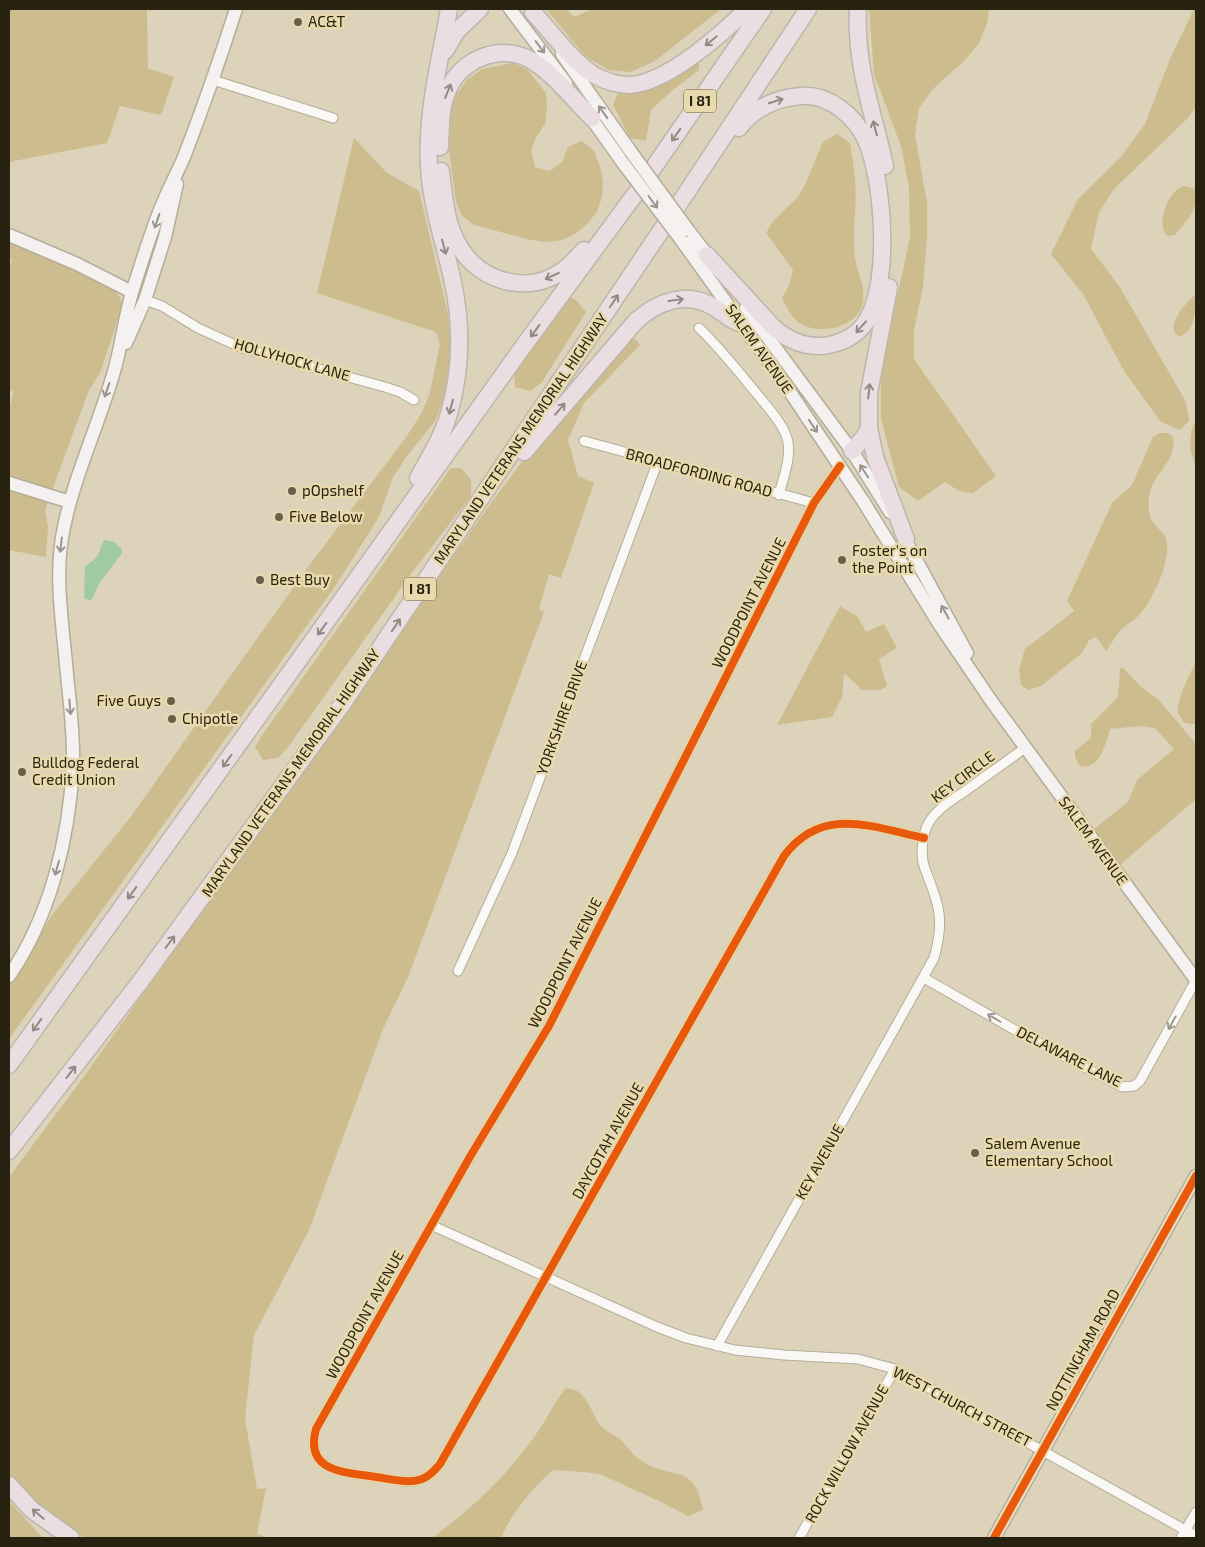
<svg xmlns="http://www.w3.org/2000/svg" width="1205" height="1547" viewBox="0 0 1205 1547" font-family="'Exo 2',sans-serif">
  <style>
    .green { fill: #ccbc8e }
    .water { fill: #a0cba2 }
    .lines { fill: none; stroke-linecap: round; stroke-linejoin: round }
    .street-casing { stroke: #b3ad9a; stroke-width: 11 }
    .secondary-casing { stroke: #b3ad9a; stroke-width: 15 }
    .highway-casing { stroke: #bbb7aa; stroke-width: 19 }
    .street { stroke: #faf8f5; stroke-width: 9 }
    .secondary { stroke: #f5f1f0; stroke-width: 12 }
    .highway { stroke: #eadee3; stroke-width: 16 }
    .secondary-bridge-casing { stroke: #b3ad9a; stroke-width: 15; stroke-linecap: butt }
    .secondary-bridge { stroke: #f5f1f0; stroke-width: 12 }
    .cycleway-casing { stroke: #e9daad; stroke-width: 11 }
    .cycleway { stroke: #e8590c; stroke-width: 8 }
    .oneway { stroke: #938984 }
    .oneway2 { stroke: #99948c }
    .oneway3 { stroke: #9c988e }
    .poi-dot { fill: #67604c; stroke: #e9daad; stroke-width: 2 }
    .labels { text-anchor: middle; stroke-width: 5; stroke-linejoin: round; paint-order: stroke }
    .shield { fill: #e9daad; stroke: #625940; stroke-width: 1 }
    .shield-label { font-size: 14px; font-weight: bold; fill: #282211 }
    .poi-label { font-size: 15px; fill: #282211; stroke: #e9daad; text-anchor: start }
    .street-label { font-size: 15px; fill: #282211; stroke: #e9daad }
  </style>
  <rect width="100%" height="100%" fill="#dcd3ba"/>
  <!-- green -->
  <path class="green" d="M9 9H147L148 68 174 77 161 115 120 106 107 143 9 162Z
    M546 9H566L574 17 593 9H721L655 61 631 72 609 70 586 57Z
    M869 9H989L987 24 979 43 964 61 933 89 919 108 915 135 927 203V237L923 287 914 330V359L996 476 973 493 959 491 945 482 918 501 899 487 881 419V370L910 238 909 188 901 146 874 74Z
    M1194 9H1196V106L1188 118 1114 189 1099 212 1091 249 1119 286 1170 374 1186 402 1189 421 1180 430 1160 421 1124 371 1083 294 1051 254 1078 199 1120 158 1145 124 1170 59Z
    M699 59V70L674 89 651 110 646 141 630 138 613 105 619 91Z
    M512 63 527 69 546 93 547 109 545 124 536 137 531 151 535 167 550 171 562 162 568 147 582 141 594 151 600 166 603 182 602 197 597 212 587 224 575 234 562 240 546 242 531 240 474 225 462 216 456 202 447 136 449 105 467 80 482 69Z
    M837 134 850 143C854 166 857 188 855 212 854 227 853 242 855 258 857 273 866 287 863 303 859 321 837 330 821 329 798 328 791 317 782 298L789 285 793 270 766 233 774 220 797 198 805 185 823 142Z
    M354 138 387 173 419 191 448 314 450 337V360L443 401 435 421 407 456 393 477 379 517 334 588 9 1039V982L27 957 52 915 129 819 308 567 407 436 421 414 429 396 440 345 436 332 317 293Z
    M1184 186 1196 189C1196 213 1190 217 1175 235L1167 236C1155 224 1169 189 1184 186Z
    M9 233 108 276 123 304 100 373 89 390 45 510 48 527 46 557 9 550V413L13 392 9 389V268L12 260 9 258Z
    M1194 296 1196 297C1196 312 1195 330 1179 337 1164 328 1185 303 1194 296Z
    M571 298 575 299 586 312 542 382 530 391 515 387 514 372 568 299Z
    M630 333 640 345 584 403 568 440 578 476 594 483 561 578 549 574 539 609 544 612 408 977 383 1029 309 1230 254 1335 245 1418 257 1489 266 1488 257 1534 270 1538H85L54 1519 11 1480 9 1475V1177L88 1071 494 499 544 432Z
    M1196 420V466C1189 453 1188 433 1196 420Z
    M1160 433H1168L1173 437C1177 460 1156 471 1150 492 1148 500 1147 514 1153 522 1156 527 1162 531 1165 536 1174 554 1153 601 1140 614 1135 620 1128 623 1122 629 1116 635 1112 643 1106 651L1096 637 1089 640 1082 653 1041 686 1028 690 1021 685 1019 669 1025 649 1074 611 1067 601 1112 503 1132 485 1153 437Z
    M451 468H461L471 480V496L411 574 288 747 278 758 263 760 255 747 263 734Z
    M840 606 857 616 866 632 884 624 897 648 879 659 887 686 881 690H862L844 673 842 697 832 717 777 725Z
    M1196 662V723L1193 724 1185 723C1182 720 1180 717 1178 713 1176 701 1190 673 1196 662Z
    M1122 667 1142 688 1159 700 1196 744V799L1120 865 1094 829 1128 802 1137 780 1174 749 1155 728 1140 726 1110 729C1106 742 1100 771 1080 766L1075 757V751L1091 738V724L1118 697 1120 669Z
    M566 1388C570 1389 577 1390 580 1393 591 1402 593 1419 603 1428 607 1433 614 1434 619 1438 627 1445 632 1455 640 1460 670 1481 695 1461 703 1510L688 1516 659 1501 600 1474 584 1472 553 1470C534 1486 510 1515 501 1538H432C474 1507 512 1471 541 1427 550 1413 556 1400 566 1388Z
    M9 1501 43 1538H9Z"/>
  <!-- water -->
  <path class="water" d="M104 540 114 542 121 548 122 553 99 584 91 601 84 598 85 566C101 556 97 555 104 540Z"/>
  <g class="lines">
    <!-- street casing -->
    <g class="street-casing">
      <path id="street" d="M213 80 333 118
        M145 300 162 306 198 328 242 348 385 387 400 392 414 400
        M699 328C720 348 738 371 757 394 768 408 784 424 788 442 791 459 783 478 779 495
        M584 441 814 503
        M840 466 814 503 549 1026 471 1155 316 1429C304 1473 346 1472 376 1477 390 1479 409 1484 422 1479 430 1476 435 1470 440 1464L784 856C822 805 872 827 924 838
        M458 971 512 853 658 461
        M924 978 1022 1034 1122 1087 1134 1086 1140 1081 1196 980
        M431 1225 657 1327 686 1338 735 1350 784 1355 858 1359 895 1369 1196 1536
        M717 1346 934 958C945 920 939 904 925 869 920 856 922 836 928 824 936 809 955 798 968 789 987 775 1006 762 1025 748
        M799 1538 895 1369
        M1181 1538 1196 1512"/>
    </g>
    <!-- secondary casing -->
    <g class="secondary-casing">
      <path id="secondary" d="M510 9 566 83
        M562 54 631 152
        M586 111 623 163
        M688 230 712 261
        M9 235 77 264 132 292
        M682 241 786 386 863 501 941 627 992 702 1196 980
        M746 308 852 451 890 512
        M126 343 145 300 165 237 177 184
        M9 483 70 502
        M901 532 967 653
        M9 976C51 915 69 838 73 765 74 731 69 697 66 664 62 619 54 572 64 527 75 473 100 422 115 368 122 342 125 315 133 289 143 259 152 227 165 198 171 184 178 171 184 157 203 108 220 59 236 9
        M994 1538 1196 1176"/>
    </g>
    <!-- highway casing -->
    <g class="highway-casing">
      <path id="highway" d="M858 9C855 66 873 111 885 166
        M533 12C550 31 573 62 594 75 605 81 618 85 630 85 667 83 722 34 747 9
        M445 51 457 31 480 9
        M440 147C441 128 440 107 448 90 461 59 500 43 531 60 553 73 574 100 592 118
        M441 171C444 197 446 227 461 249 481 282 529 295 562 271 570 266 577 257 584 250
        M707 255 774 328C788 340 805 347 823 346 838 344 853 338 863 326 892 290 884 181 866 140 855 116 829 94 801 96 776 98 754 108 739 128
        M869 428 875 457 906 539
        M852 451 864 437 869 428V393L889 287
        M524 452 636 321C658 301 688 290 715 308 726 315 730 320 742 324
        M418 478C430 456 444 434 450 410 462 366 462 322 452 278 444 241 431 205 429 167 426 113 440 61 449 9
        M9 1065 525 344 636 193 763 9
        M9 1151 140 982 343 703 683 198 808 9
        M9 1485 32 1510 71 1538"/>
    </g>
    <!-- street -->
    <use href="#street" class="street"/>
    <!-- secondary -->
    <use href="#secondary" class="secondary"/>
    <!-- highway -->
    <use href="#highway" class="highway"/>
    <!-- secondary-bridge casing -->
    <g class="secondary-bridge-casing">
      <path id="secondary-bridge" d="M631 152 688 230
        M623 163 682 241"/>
    </g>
    <!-- secondary-bridge -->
    <use href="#secondary-bridge" class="secondary-bridge"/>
    <!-- cycleway casing -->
    <g class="cycleway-casing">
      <path id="cycleway" d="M840 466 814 503 549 1026 471 1155 316 1429C304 1473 346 1472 376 1477 390 1479 409 1484 422 1479 430 1476 435 1470 440 1464L784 856C822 805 872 827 924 838
        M994 1538 1196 1176"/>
    </g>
    <!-- cycleway -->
    <use href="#cycleway" class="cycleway"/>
  </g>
  <!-- one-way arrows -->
  <defs><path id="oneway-shaft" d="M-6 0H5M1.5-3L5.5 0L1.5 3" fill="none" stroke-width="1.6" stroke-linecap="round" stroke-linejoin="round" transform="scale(1.25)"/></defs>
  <g class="oneway">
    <use href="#oneway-shaft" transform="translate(711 41) rotate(141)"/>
    <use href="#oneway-shaft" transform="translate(448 91) rotate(-68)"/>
    <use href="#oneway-shaft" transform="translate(776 101) rotate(-18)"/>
    <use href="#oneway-shaft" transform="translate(875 128) rotate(-105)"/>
    <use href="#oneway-shaft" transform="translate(676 135) rotate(125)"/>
    <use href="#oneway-shaft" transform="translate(444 247) rotate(75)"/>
    <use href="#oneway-shaft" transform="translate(552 276) rotate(155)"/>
    <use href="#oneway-shaft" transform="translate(676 300) rotate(-8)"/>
    <use href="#oneway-shaft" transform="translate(614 301) rotate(-56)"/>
    <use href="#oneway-shaft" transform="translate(861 327) rotate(131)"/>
    <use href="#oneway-shaft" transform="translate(535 331) rotate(126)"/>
    <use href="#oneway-shaft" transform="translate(869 391) rotate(-84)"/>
    <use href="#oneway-shaft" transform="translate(451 407) rotate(105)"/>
    <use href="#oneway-shaft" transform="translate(560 409) rotate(-49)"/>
    <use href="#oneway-shaft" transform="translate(396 625) rotate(-56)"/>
    <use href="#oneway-shaft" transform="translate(322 629) rotate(126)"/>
    <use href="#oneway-shaft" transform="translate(227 761) rotate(126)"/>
    <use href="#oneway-shaft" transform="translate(132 893) rotate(126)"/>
    <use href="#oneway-shaft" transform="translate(170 942) rotate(-53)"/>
    <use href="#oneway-shaft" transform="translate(37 1025) rotate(126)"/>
    <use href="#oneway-shaft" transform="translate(71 1072) rotate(-52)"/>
    <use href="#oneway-shaft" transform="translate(38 1514) rotate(-140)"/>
  </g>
  <g class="oneway2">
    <use href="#oneway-shaft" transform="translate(540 47) rotate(53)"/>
    <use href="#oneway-shaft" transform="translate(603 112) rotate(-125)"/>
    <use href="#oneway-shaft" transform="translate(653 202) rotate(53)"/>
    <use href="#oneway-shaft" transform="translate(157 221) rotate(109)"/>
    <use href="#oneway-shaft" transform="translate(107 390) rotate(109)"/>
    <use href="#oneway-shaft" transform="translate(813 426) rotate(56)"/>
    <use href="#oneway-shaft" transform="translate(864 471) rotate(-123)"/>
    <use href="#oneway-shaft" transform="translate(61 545) rotate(96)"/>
    <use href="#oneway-shaft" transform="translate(945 612) rotate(-119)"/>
    <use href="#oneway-shaft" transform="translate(70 707) rotate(85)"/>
    <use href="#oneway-shaft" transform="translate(57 868) rotate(106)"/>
  </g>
  <g class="oneway3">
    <use href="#oneway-shaft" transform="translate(994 1018) rotate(-150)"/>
    <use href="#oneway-shaft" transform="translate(1172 1023) rotate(119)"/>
  </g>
  <!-- markers -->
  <g class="poi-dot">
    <circle cx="298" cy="22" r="5"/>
    <circle cx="292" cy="491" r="5"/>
    <circle cx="279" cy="517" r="5"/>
    <circle cx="842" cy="560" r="5"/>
    <circle cx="260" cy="580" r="5"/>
    <circle cx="171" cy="701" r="5"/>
    <circle cx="172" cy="719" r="5"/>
    <circle cx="22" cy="772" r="5"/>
    <circle cx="975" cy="1153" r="5"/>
  </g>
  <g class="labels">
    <!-- shield labels -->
    <g class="shield">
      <rect x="684" y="89.5" width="32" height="23" rx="4"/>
      <rect x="404" y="577.5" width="32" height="23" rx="4"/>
    </g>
    <g class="shield-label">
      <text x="700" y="106">I 81</text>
      <text x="420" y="594">I 81</text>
    </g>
    <!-- poi labels -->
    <g class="poi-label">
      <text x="308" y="27">AC&amp;T</text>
      <text x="302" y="496">pOpshelf</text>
      <text x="289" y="522">Five Below</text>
      <text x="852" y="556">Foster's on<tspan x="852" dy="17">the Point</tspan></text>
      <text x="270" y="585">Best Buy</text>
      <text x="161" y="706" text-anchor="end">Five Guys</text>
      <text x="182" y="724">Chipotle</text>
      <text x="32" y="768">Bulldog Federal<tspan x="32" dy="17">Credit Union</tspan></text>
      <text x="985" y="1149">Salem Avenue<tspan x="985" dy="17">Elementary School</tspan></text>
    </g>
    <!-- street labels -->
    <g class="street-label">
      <text transform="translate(759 349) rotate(55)" y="5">SALEM AVENUE</text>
      <text transform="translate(292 360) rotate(16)" y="5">HOLLYHOCK LANE</text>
      <text transform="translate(521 439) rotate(-56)" y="5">MARYLAND VETERANS MEMORIAL HIGHWAY</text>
      <text transform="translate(699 473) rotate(15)" y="5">BROADFORDING ROAD</text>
      <text transform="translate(749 603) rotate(-63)" y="5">WOODPOINT AVENUE</text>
      <text transform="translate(562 718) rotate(-70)" y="5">YORKSHIRE DRIVE</text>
      <text transform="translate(291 773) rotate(-55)" y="5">MARYLAND VETERANS MEMORIAL HIGHWAY</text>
      <text transform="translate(963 777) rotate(-37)" y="5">KEY CIRCLE</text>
      <text transform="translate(1093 841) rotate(54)" y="5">SALEM AVENUE</text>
      <text transform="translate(565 963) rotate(-63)" y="5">WOODPOINT AVENUE</text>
      <text transform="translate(1069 1057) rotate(27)" y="5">DELAWARE LANE</text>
      <text transform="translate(608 1141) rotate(-61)" y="5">DAYCOTAH AVENUE</text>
      <text transform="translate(820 1162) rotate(-61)" y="5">KEY AVENUE</text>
      <text transform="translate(365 1315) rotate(-61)" y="5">WOODPOINT AVENUE</text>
      <text transform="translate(1083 1350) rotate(-61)" y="5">NOTTINGHAM ROAD</text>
      <text transform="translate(962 1407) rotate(28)" y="5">WEST CHURCH STREET</text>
      <text transform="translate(847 1454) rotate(-61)" y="5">ROCK WILLOW AVENUE</text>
    </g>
  </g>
  <!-- border -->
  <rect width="1205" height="1547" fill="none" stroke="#282211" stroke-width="20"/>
</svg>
